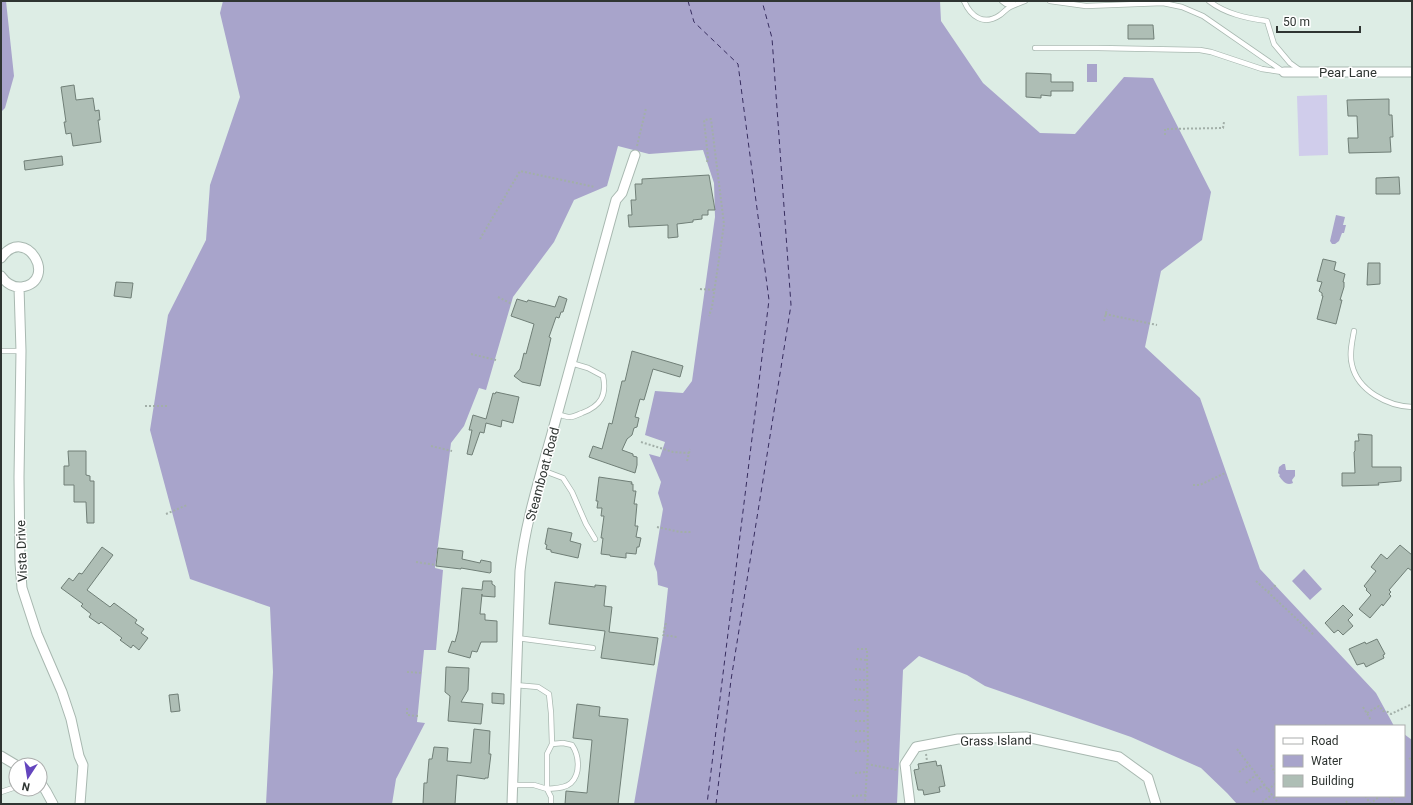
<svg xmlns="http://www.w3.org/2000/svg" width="1413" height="805" viewBox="0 0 1413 805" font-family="Roboto,sans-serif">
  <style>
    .green { fill: #d0cdeb }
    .water { fill: #a8a4cb }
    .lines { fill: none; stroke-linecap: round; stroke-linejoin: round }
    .ferry { stroke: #372d5f; stroke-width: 1; stroke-dasharray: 5 4; stroke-linecap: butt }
    .building { fill: #aebeb5; stroke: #707f77 }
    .lane-casing { stroke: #a8b8b0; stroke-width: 6 }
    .street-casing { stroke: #a8b8b0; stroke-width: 11 }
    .path { stroke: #a2afa8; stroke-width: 2; stroke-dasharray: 2 2; stroke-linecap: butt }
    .lane { stroke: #fff; stroke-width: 4.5 }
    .street { stroke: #fff; stroke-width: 9 }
    .labels { text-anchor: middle; stroke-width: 3; stroke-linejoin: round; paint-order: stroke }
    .street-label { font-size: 13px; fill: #2f3532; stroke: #fff }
  </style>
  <rect width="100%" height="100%" fill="#ddede5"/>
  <!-- green -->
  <path class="green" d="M1327 95 1328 155 1299 156 1297 96Z"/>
  <!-- water -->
  <path class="water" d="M1 1H6L14 76 5 108 1 112Z
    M223 1H940L941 21 983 83 1040 133 1075 134 1124 77 1153 78 1211 192 1202 240 1161 271 1145 347 1200 398 1260 569 1376 693 1394 726H1276V796H1404V734L1412 740V804H1237L1227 793 1201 768 1131 737 985 686 967 675 919 656 903 670 897 804H634L663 635 668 588 658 585 657 572 654 564 663 509 658 493 661 482 649 454 660 457 665 442 645 435 655 391 683 393 692 381 715 217 714 183 703 150 649 154 618 146 607 186 574 200 554 242 513 297 486 390 479 388 464 426 451 443 435 568 443 570 436 650H424L417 722 425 723 396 779 392 804H266L273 672 270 607 190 579 150 430 168 315 206 240 210 185 240 97 220 13Z
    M1087 64H1097V82H1087Z
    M1336 215 1345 217 1343 225H1346L1344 233H1342L1339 241 1335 244H1332L1330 241Z
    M1283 464H1285L1286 470H1295V476L1292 480 1293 483C1286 486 1283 481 1279 476L1280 475 1278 473 1279 467Z
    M1304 569 1322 589 1310 600 1292 581Z"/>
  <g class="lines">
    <!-- ferry -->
    <path class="ferry" d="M688 1 694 22 738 64 769 300 707 804
      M716 804 731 680 791 305 772 38 762 1"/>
  </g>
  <!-- building -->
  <path class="building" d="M1128 25H1153L1154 39H1128Z
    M1026 73 1051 74V82H1073V91H1051V96L1041 95V98L1026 97Z
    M74 85 76 100 93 98 95 111 99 110 100 120H98L101 142 73 146 71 133 66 134 64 122H66L61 87Z
    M1389 99V115H1392L1393 137H1390L1391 152 1349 153 1348 138H1358L1357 116H1348L1347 100Z
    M62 156 63 165 25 170 24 161Z
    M709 175 715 210H708V215H702V219L693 220V222L677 224 678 237 668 238V225L629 227 628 215H632L631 200H636L635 184H642V179Z
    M1399 177 1400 194H1376V178Z
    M1323 259 1336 262 1334 270 1345 274 1343 282H1344V287L1340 300H1342L1336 324 1317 319 1323 296H1322V293L1319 291 1322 282 1317 281Z
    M1368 263H1380V284L1367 285Z
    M116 282 133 283 131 298 114 296Z
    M559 296 567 299 563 312H561L559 318 556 317 549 337 551 338 540 386 522 382 514 376 520 369 524 353 526 354 534 324 511 316 517 299 527 302 528 300 555 307Z
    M632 351 683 366 680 377 653 369 644 400 640 399 635 417 639 418 637 427 634 428 632 435 627 439 622 450 633 454V456L637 457V465L635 473 589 457 593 446 602 449 609 423 612 424 622 381H625Z
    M496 392 519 397 513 423 502 420 501 427 486 423 484 433 480 432 472 455 467 454 472 430H469L473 415 486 419 493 393 495 394Z
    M1358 434 1372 435V467H1401V481L1378 483 1379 485 1342 486V473H1355L1354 452 1355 451V441H1359Z
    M68 451H86V475L90 476V481H94V523H87L86 502H74V485H64V466H69Z
    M599 477 632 482 631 484H633V491H636L634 504H637L635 526H638L636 537 641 538 639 547H637L636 554 626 553V558L610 556V555L601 554 603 538H601L604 516H601L602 508H597L598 501H596Z
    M548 528 572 533 570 541 581 544 578 558 551 552V550L546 549 547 545 545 544Z
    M1400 545 1412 555V571L1408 568 1389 590 1391 592 1389 594 1391 596 1383 606 1382 604 1370 618 1359 609 1371 595 1366 590 1367 589 1364 586 1376 571 1371 567 1381 554 1387 559Z
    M102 547 113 555 87 590 110 607 114 603 137 620 135 623 144 629 141 633 148 638 139 650 133 645 131 648 120 640 122 638 101 622 99 624 89 617 91 614 81 606 83 604 61 588 69 578 73 581 79 573 82 574Z
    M438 548 463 551 462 559 480 563 481 560 491 562V572L490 573 461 568V569L436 566Z
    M483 581H492V584L495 586V597L482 596V594L480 614H485V620L497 621V642H481L477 652 472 651 470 658 448 652 452 641 455 642 458 631 462 588 482 590Z
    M555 582 595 587V585L606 586 604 606 612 607 609 632 658 638 654 665 601 658 605 631 549 624Z
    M1343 605 1353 615 1348 620 1353 626 1343 635 1338 630 1334 633 1325 623Z
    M1377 639 1385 654 1383 655 1384 658 1366 667 1364 663 1357 665 1349 649 1365 642 1366 644Z
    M446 667 469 668 468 690 461 702 483 704 481 724 448 721 450 696 445 692Z
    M492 693 504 694V704L492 703Z
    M178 694 180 711 171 712 169 695Z
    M577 704 600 707 599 716 628 719 618 804H565L566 791 587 793 592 740 573 738Z
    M474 729 490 731 489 754H491L488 778H485V779L457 775 455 804H423L424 783H427L429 759H432L434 747 448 748 447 761 471 763Z
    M936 761 937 766 941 765 945 786 939 787 940 792 924 795 923 790H918L914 770 919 769 918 764Z"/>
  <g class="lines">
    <!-- lane casing -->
    <g class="lane-casing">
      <path id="lane" d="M964 1C971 17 984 26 1000 15 1003 13 1006 9 1010 7 1014 5 1020 3 1025 1
        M1002 1 1006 4H1014
        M1050 1 1086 6 1163 3 1182 7 1203 16 1284 72
        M1209 1C1226 14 1246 18 1267 21L1274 44 1290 63 1301 71
        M1035 48H1098L1200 50 1211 52 1262 69 1282 72
        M1354 331C1352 342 1349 354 1352 365 1358 391 1388 406 1412 407
        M1 351H21
        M558 414C561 415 566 417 570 417 574 417 579 414 582 413 601 406 607 395 603 376L588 368 571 363
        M542 470 563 478 572 492 586 524 595 539
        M517 638 593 648
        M515 685 538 687 549 694 551 713 552 744
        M563 743 572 745C579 755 581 773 571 783 564 789 555 788 547 789V754L552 744Z
        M513 785H534L547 789 551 797V804
        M1 792 16 787"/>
    </g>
    <!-- street casing -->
    <g class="street-casing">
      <path id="street" d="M1284 72H1412
        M1 258C26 223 59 281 22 287 12 288 6 283 1 276
        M19 287 21 351 19 477 20 563 22 588 37 634 62 692 71 719 79 756 83 765 80 804
        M1 756 16 765
        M40 782 46 791 53 804
        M512 804 520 571C525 522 541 474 554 426 575 351 595 275 616 200L622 193 635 155
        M910 804 905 764 916 747 958 739 1026 737 1119 757 1148 778 1156 804"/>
    </g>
    <!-- path -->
    <path class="path" d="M1165 135V129L1223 128 1224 122
      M637 146 646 108
      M707 162 708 158 704 120 711 119 724 224 712 307 709 316
      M480 239 520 171 595 187
      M700 289 714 290
      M498 297 512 304
      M1105 314 1157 325
      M1104 321 1107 309
      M471 354 496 360
      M145 406H167
      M641 442 673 452 689 453
      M431 446 452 451
      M687 461 690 449
      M1193 485H1200L1225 473
      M166 514 187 505
      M657 527 680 532H691
      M416 562 436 565
      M1256 581 1314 635
      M1268 592 1277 584
      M666 623 663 635 677 637
      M857 649H867L868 751 865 804
      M856 659 867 660
      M855 669 867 670
      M407 672 423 673
      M855 680H867
      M855 689 867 690
      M854 700H867
      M1363 707 1371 720
      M407 708V715L418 716
      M855 711H867
      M1367 713 1379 706 1383 711 1388 712 1391 714 1412 704
      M855 721H867
      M1325 725 1326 726
      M855 731H867
      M855 742 867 741
      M1237 749 1279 804
      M855 751H868
      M926 754 927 761
      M1409 758 1412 760
      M867 764 897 770
      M1271 765 1276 775
      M1239 772 1249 765
      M855 773 866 772
      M1246 783 1256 775
      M1268 790 1276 783
      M1253 792 1264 785
      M852 796 866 795
      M1365 796 1371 804
      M1389 796 1395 804
      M1346 801 1348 804
      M1262 802 1272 795
      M1370 804 1380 796"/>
    <!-- lane -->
    <use href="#lane" class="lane"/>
    <!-- street -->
    <use href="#street" class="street"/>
  </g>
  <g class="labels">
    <!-- street labels -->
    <g class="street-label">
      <text x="1348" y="77">Pear Lane</text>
      <text transform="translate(542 474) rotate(-75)" y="5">Steamboat Road</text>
      <text transform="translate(21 551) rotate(-92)" y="5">Vista Drive</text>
      <text transform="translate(996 740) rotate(-1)" y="5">Grass Island</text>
    </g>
  </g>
  <!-- border -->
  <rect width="1413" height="805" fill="none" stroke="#2f3532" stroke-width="4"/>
  <!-- legend -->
  <rect x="1275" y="725" width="130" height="72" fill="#ffffff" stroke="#acaead"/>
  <rect x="1283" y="738" width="20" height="6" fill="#ffffff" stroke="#acaead"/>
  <text x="1311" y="745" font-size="12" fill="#2f3532">Road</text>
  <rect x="1283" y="755" width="20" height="12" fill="#a8a4cb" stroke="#acaead"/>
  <text x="1311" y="765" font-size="12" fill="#2f3532">Water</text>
  <rect x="1283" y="775" width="20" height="12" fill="#aebeb5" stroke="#acaead"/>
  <text x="1311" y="785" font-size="12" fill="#2f3532">Building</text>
  <!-- north arrow -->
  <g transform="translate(28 777) rotate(192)"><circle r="19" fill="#ffffff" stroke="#acaead"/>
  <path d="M0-3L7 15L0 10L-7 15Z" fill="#6445be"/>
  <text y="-6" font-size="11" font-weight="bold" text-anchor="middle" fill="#2f3532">N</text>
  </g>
  <!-- scale -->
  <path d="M1277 26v6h83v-6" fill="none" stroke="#2f3532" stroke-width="2"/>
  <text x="1283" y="26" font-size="12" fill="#2f3532" stroke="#ffffff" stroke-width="3" paint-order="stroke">50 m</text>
</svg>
